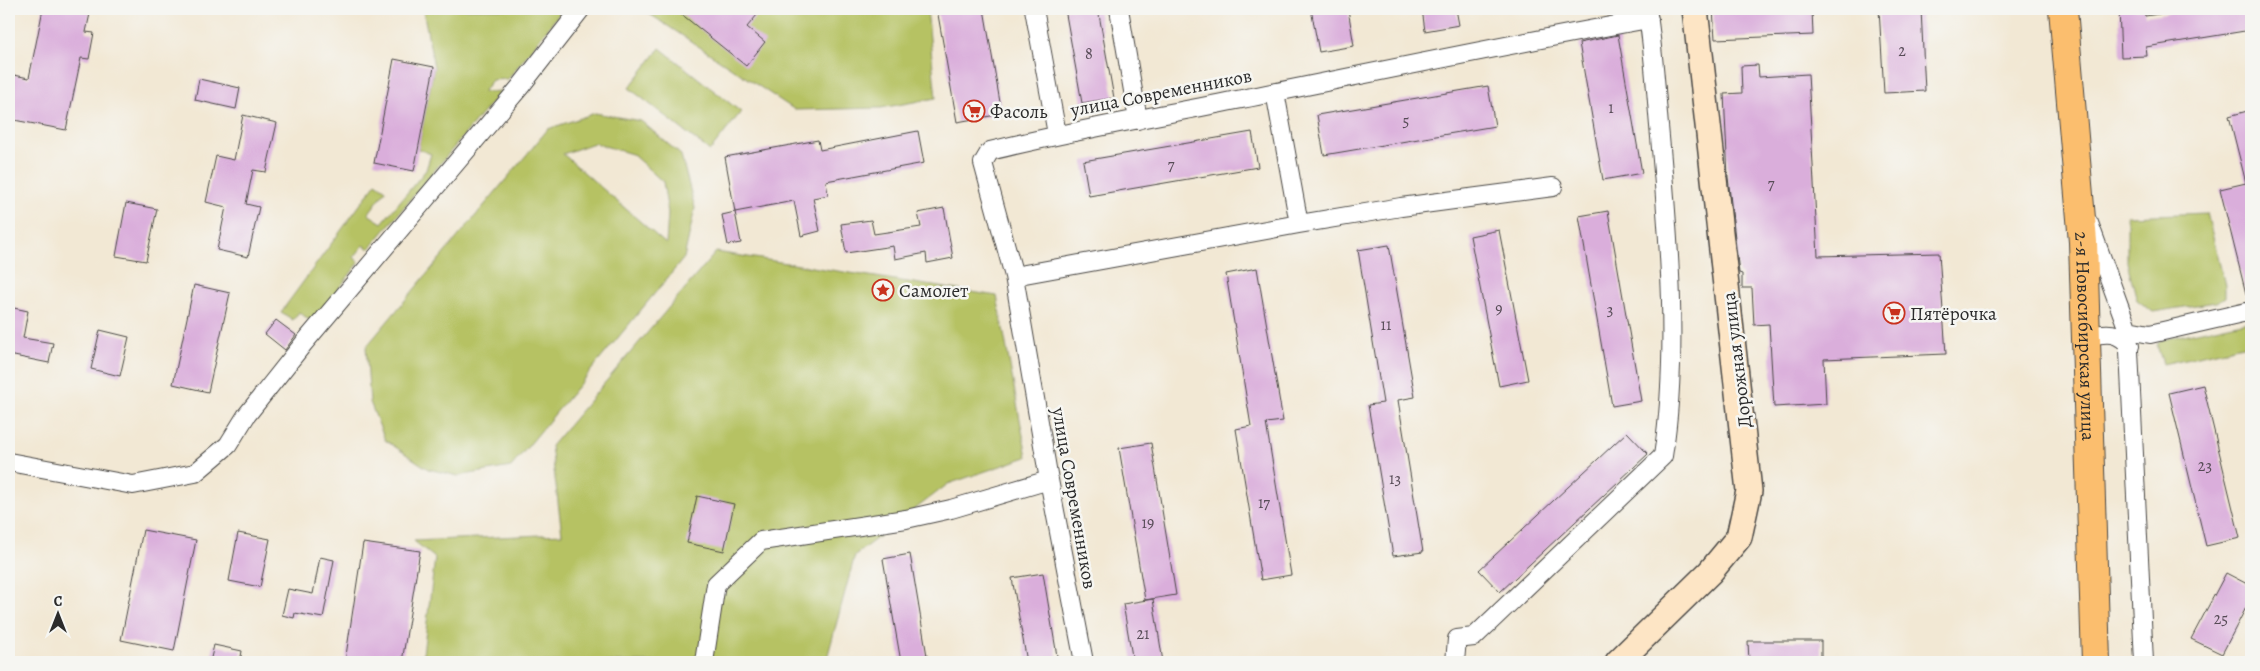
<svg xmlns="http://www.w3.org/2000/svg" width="2260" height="671" viewBox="0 0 2260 671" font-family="Alegreya,serif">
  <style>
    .green { fill: #b6c264; stroke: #707648; fill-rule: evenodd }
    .building { fill: #daaedb }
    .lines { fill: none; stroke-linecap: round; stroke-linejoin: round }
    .street-casing { stroke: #494744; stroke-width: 20 }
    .secondary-casing { stroke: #494744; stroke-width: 28 }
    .primary-casing { stroke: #494744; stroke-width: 30 }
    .street { stroke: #fff; stroke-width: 18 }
    .secondary { stroke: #fde5c5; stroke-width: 25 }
    .primary { stroke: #fbbe6e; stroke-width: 28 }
    .labels { text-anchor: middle; stroke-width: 5; stroke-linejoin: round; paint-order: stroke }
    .number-label { font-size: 16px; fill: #574c57 }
    .street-label { font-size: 19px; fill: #2b2b2b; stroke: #f6f6f2 }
    .poi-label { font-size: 19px; fill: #2b2b2b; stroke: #f6f6f2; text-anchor: start }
  </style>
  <rect width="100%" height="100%" fill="#f6f6f2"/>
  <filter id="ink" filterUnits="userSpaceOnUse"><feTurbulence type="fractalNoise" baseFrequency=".02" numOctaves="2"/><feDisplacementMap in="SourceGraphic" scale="10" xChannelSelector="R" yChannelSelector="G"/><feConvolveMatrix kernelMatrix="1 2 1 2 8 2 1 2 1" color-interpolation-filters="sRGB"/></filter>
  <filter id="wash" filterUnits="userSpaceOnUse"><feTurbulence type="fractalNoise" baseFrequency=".0096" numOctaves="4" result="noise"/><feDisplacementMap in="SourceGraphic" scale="20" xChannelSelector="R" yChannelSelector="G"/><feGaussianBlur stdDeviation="1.12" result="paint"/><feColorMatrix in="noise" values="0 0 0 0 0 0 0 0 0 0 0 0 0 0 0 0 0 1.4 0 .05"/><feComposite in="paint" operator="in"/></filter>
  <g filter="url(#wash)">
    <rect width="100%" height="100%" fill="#f2e8d4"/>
    <!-- green -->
    <path class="green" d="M423 9H563L508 79 492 80 483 92 501 91 369 249 364 245 354 257 359 263 312 322 299 312 293 320 281 312 376 183 386 190 368 214 382 223 426 170 431 154 418 149 434 67Z
      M642 9H927L936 98 881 108 795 110Z
      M660 48 741 112 710 151 629 88Z
      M595 113 641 121 681 155 695 208 684 258 511 467 458 476 428 469 385 440 370 402 366 347 548 129ZM594 143 632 154 663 182 668 213 666 244 563 154Z
      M2207 213 2225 285V297L2216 302 2153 312 2137 300 2127 262V216Z
      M716 252 997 296 1027 457 948 484 855 555 826 662H422L435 558 414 541 562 534 551 446Z
      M2251 320V344L2163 364 2157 345 2161 340Z"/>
    <g id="blocks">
      <!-- building -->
      <path class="building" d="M43 9H91L86 32 94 33 89 59 81 58 66 130 9 119V74L29 78Z
        M675 9H762L747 27 765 42 746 66Z
        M937 9H984L1002 114 957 122Z
        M1065 9H1098L1114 98 1082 103Z
        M1311 9H1348L1354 46 1319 52Z
        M1422 9H1456L1459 25 1425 31Z
        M1713 9H1812L1813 35 1715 39Z
        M1879 9H1921L1925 91 1884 93Z
        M2119 9H2144L2145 16 2193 9H2251V30L2146 47 2147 56 2121 57Z
        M1618 35 1642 173 1603 180 1579 43Z
        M394 59 434 67 414 171 374 163Z
        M1758 65 1759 77 1808 74 1818 256 1939 253 1946 354 1824 359 1826 404 1774 407 1769 324 1754 325 1752 288H1742V274L1739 273 1728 177 1724 94 1742 93 1741 66Z
        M199 79 240 88 236 109 195 100Z
        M1488 86 1495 126 1324 155 1317 115Z
        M2251 110V294H2246L2220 189 2246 183 2229 116Z
        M243 115 277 123 266 172 253 170 246 204 259 207 248 257 217 250 226 207 206 202 216 156 234 160Z
        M918 131 924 163 826 181 828 195 813 198 820 231 801 236 794 201 735 212 725 157 818 140 820 150Z
        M1252 132 1258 167 1089 196 1083 161Z
        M126 203 157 209 146 261 116 256Z
        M944 208 953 258 927 263 926 253 895 259 893 246 846 253 841 224 871 220 874 234 921 227 918 213Z
        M1608 211 1641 401 1612 406 1579 216Z
        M735 212 741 243 728 245 722 215Z
        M1499 230 1528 380 1499 386 1470 236Z
        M1389 245 1415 397 1398 400 1423 552 1393 556 1368 405 1383 403 1358 250Z
        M1257 268 1283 421 1266 423 1291 575 1261 580 1236 429 1251 426 1226 274Z
        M194 285 230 293 208 392 173 384Z
        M9 307 28 311 23 338 53 343 49 363 9 355Z
        M276 320 296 335 285 350 265 334Z
        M100 330 129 337 120 376 91 369Z
        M2203 385 2240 538 2206 546 2169 393Z
        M1627 432 1648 454 1500 592 1479 570Z
        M1151 443 1176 595 1145 600 1119 448Z
        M697 496 734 504 724 551 687 543Z
        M143 530 196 540 174 651 121 640Z
        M238 533 270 539 260 587 229 581Z
        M363 543 420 551 402 662H345Z
        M910 554 928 662H901L883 559Z
        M320 557 334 560 323 618 295 613 294 618 282 615 288 589 313 594Z
        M1043 573 1058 662H1027L1012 578Z
        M2226 573 2251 586V598L2222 654 2191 639Z
        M1153 599 1163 662H1133L1123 604Z
        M1748 641H1821V662H1749Z
        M214 645 242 651 240 662H210Z"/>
    </g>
  </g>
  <g filter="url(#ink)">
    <use href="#blocks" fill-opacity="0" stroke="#494744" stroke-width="1"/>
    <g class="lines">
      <!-- street casing -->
      <g class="street-casing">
        <path id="street" d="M1034 9 1057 134
          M1119 9 1138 120
          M1275 92 1299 224
          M2089 223 2128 330 2144 662
          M1014 276 1299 224 1401 207 1553 187
          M2128 330 2150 334 2251 311
          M2086 336C2106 333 2117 330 2130 346
          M9 462 133 485 195 473 228 445 246 416 304 343 520 87 581 9
          M704 662 716 584 761 541 906 519 951 509 1049 480
          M1084 662 1049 480 1014 276 983 163 990 151C1073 130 1158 116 1242 99 1377 72 1513 43 1649 19
          M1455 662 1457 639 1474 637 1663 456C1679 354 1669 240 1660 137 1656 95 1654 51 1647 9"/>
      </g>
      <!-- secondary casing -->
      <g class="secondary-casing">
        <path id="secondary" d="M1618 662 1710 572 1739 537 1749 491 1695 9"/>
      </g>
      <!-- primary casing -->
      <g class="primary-casing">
        <g id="primary">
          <path id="s1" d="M2063 9 2083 242 2096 662"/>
        </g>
      </g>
      <!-- street -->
      <use href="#street" class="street"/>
      <!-- secondary -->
      <use href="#secondary" class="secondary"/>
      <!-- primary -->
      <use href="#primary" class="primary"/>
    </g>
  </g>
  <!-- icons -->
  <defs>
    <g id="supermarket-ring" transform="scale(1.125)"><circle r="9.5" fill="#f6f6f2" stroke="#c8321e" stroke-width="1.5"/><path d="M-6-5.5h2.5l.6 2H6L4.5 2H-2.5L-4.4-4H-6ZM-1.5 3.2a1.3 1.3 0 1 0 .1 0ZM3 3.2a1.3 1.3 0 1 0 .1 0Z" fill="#c8321e"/></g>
    <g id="sight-ring" transform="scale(1.125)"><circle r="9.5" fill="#f6f6f2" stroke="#c8321e" stroke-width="1.5"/><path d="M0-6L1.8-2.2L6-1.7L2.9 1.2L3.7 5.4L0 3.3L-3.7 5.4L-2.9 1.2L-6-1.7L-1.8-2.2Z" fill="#c8321e"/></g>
  </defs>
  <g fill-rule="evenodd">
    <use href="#supermarket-ring" x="974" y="111"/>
    <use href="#sight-ring" x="883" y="290"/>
    <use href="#supermarket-ring" x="1894" y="313"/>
  </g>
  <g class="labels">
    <!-- number labels -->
    <g class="number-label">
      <text x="1902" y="56">2</text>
      <text x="1089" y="59">8</text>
      <text x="1611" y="113">1</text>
      <text x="1406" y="126">5</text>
      <text x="1171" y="170">7</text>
      <text x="1771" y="189">7</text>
      <text x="1499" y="314">9</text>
      <text x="1610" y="315">3</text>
      <text x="1386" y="330">11</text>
      <text x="2205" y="471">23</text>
      <text x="1395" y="484">13</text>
      <text x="1264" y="508">17</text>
      <text x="1148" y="528">19</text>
      <text x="2221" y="624">25</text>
      <text x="1143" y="639">21</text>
    </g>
    <!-- street labels -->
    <g class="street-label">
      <text transform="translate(1161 92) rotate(-11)" y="7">улица Современников</text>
      <text dy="7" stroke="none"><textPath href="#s1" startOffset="328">2-я Новосибирская улица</textPath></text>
      <text transform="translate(1736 360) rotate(-97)" y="7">Дорожная улица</text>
      <text transform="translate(1075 498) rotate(80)" y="7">улица Современников</text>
    </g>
    <!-- poi labels -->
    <g class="poi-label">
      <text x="990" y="118">Фасоль</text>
      <text x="899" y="297">Самолет</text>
      <text x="1910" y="320">Пятёрочка</text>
    </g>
  </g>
  <!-- margin -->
  <rect width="2260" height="671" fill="none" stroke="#f6f6f2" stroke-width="30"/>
  <!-- north arrow -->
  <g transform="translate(58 614)" stroke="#f6f6f2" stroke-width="4" paint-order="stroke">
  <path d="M0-4L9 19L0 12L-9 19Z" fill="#2b2b2b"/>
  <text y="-8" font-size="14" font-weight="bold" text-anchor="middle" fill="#2b2b2b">С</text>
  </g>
</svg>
